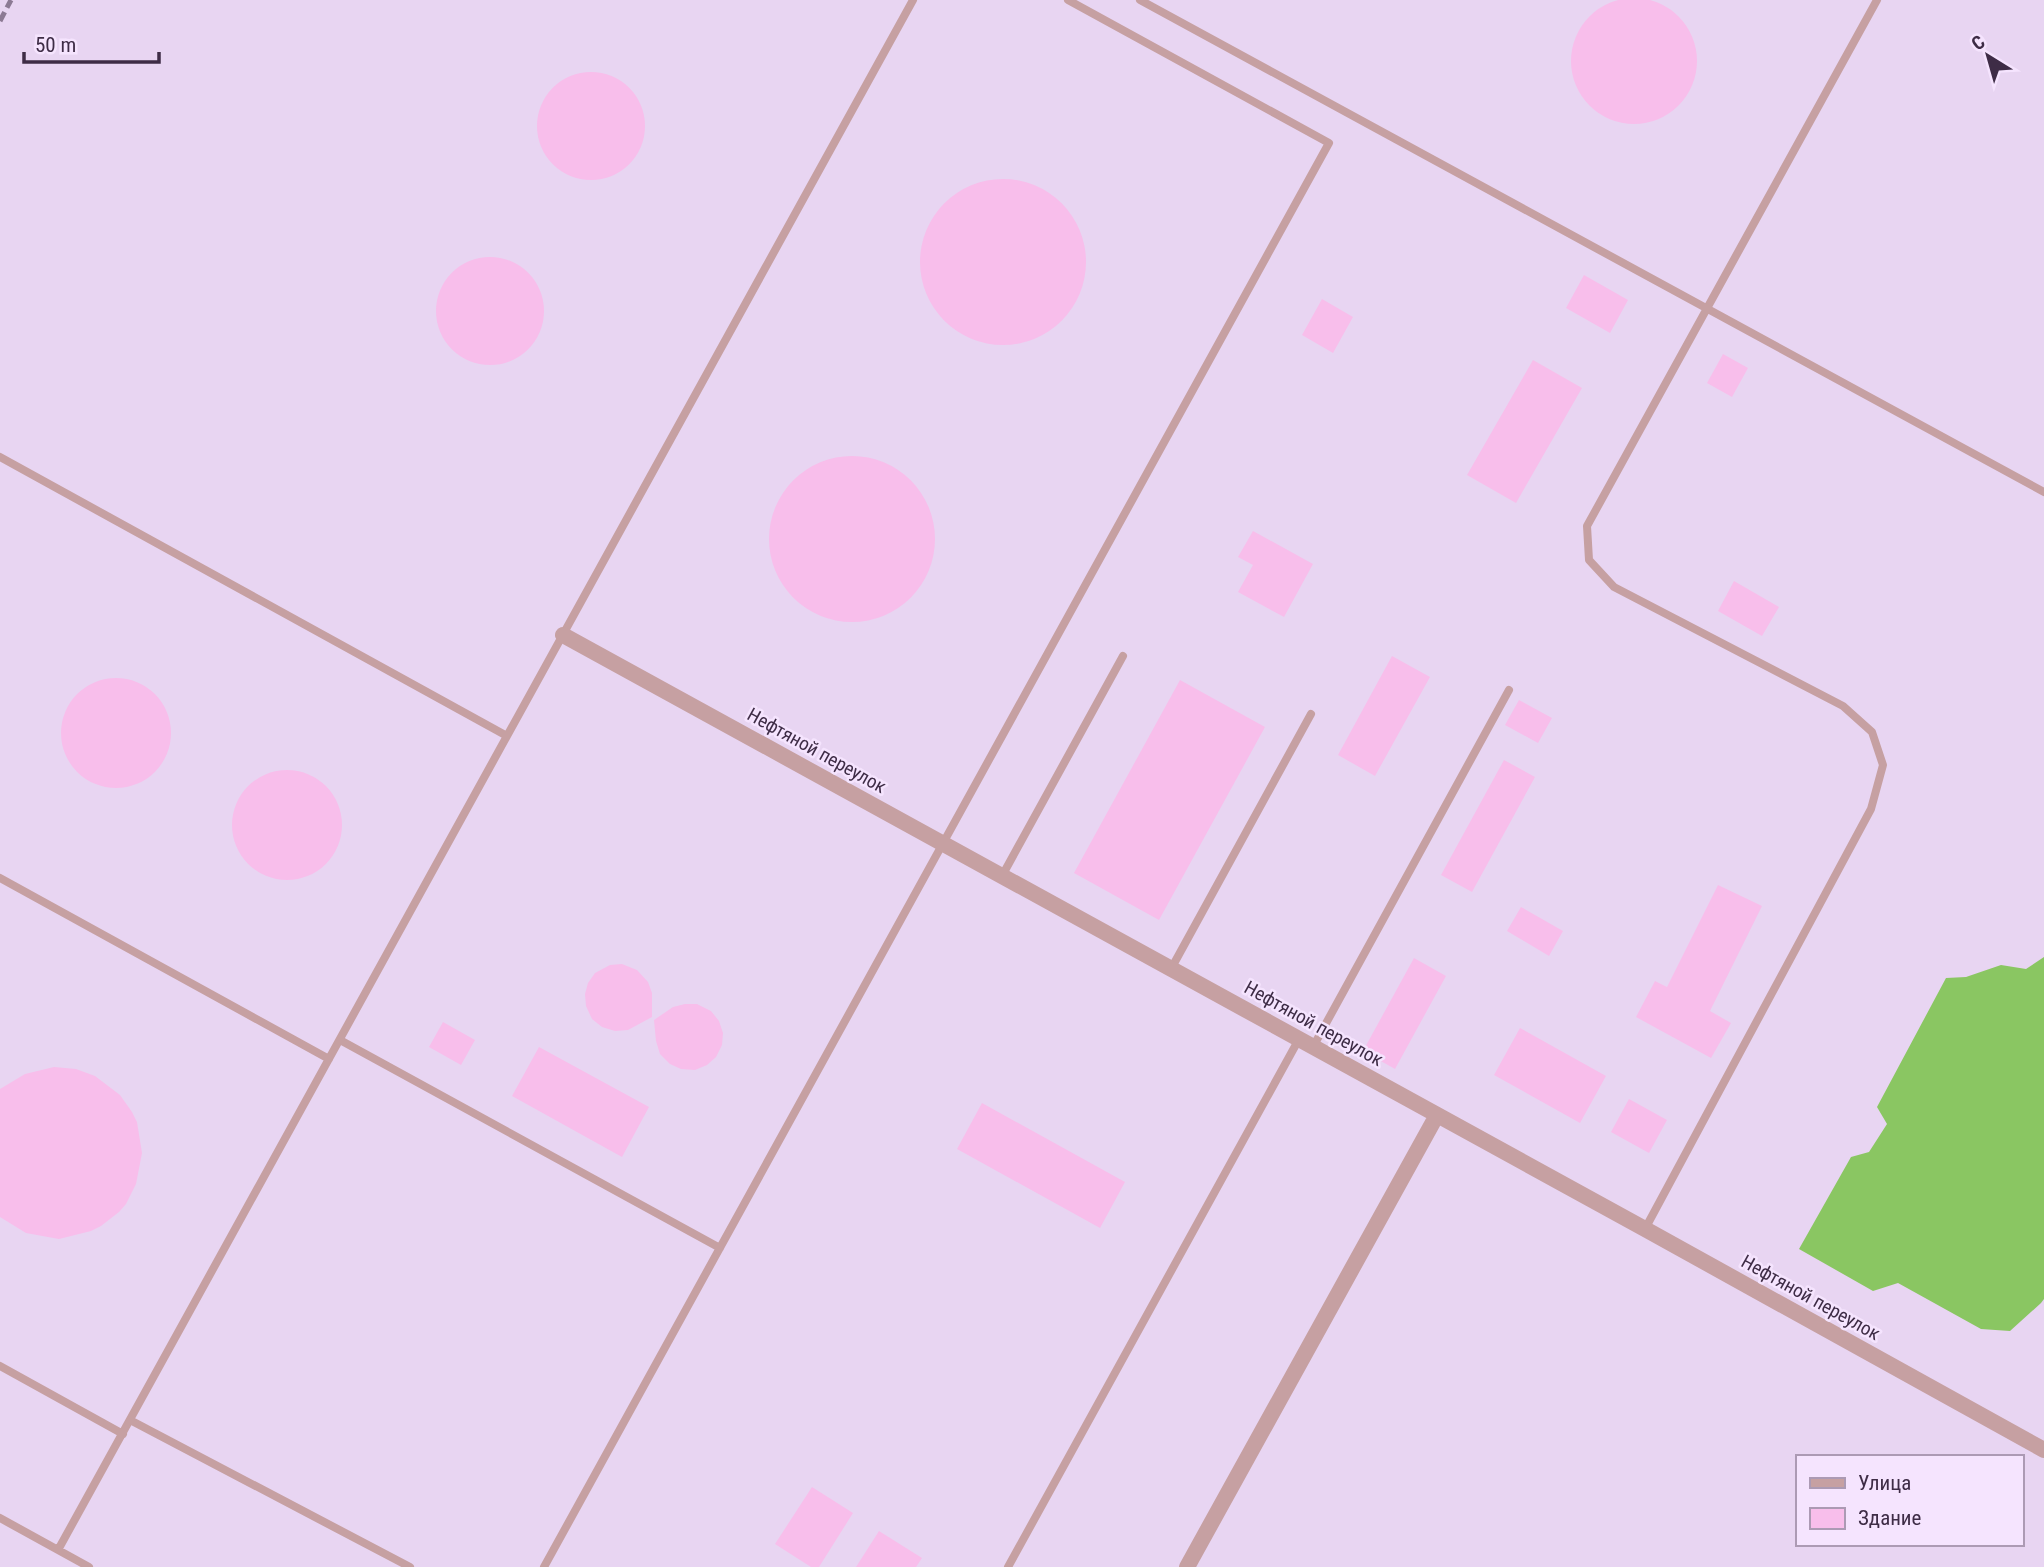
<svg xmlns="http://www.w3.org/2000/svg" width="2044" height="1567" viewBox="0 0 2044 1567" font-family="'Roboto Condensed',sans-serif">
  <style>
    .built { fill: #e8d5f2; fill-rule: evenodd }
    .forest { fill: #8ac662 }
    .building { fill: #f8beeb }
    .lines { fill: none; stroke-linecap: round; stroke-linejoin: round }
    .service { stroke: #c6a0a2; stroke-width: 8 }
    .minor { stroke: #c6a0a2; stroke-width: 16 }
    .rail { stroke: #8c7a94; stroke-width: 5; stroke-dasharray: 10 5; stroke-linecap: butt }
    .labels { text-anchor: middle; stroke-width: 5; stroke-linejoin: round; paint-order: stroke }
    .street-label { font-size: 19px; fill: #3e2c46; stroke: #f5e4fe }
  </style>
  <rect width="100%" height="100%" fill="#f5e4fe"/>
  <!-- built -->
  <path class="built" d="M0 0H2044V1567H0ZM1797 1457H2021V1544H1797Z"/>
  <!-- forest -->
  <path class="forest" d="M2044 957V1299L2041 1303 2010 1331 1981 1329 1898 1283 1873 1291 1799 1249 1851 1157 1869 1152 1887 1124 1877 1107 1946 978 1966 977 2001 965 2026 969Z"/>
  <!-- building -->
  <path class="building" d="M1571 61a63 63 0 1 1 126 0a63 63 0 1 1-126 0Z
    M537 126a54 54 0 1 1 108 0a54 54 0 1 1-108 0Z
    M920 262a83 83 0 1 1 166 0a83 83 0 1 1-166 0Z
    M436 311a54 54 0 1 1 108 0a54 54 0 1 1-108 0Z
    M1584 275 1628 300 1610 333 1566 308Z
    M1322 299 1353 317 1333 353 1302 335Z
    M1723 354 1748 368 1732 397 1707 383Z
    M1533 360 1582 388 1516 503 1467 475Z
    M769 539a83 83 0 1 1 166 0a83 83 0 1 1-166 0Z
    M1253 531 1313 564 1284 617 1238 592 1253 565 1238 557Z
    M1734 581 1779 607 1762 636 1718 611Z
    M1392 656 1430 677 1375 776 1338 755Z
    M61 733a55 55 0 1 1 110 0a55 55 0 1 1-110 0Z
    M1180 680 1265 727 1159 920 1074 873Z
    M1519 700 1552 718 1538 743 1505 725Z
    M1504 760 1535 777 1472 892 1441 875Z
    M232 825a55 55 0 1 1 110 0a55 55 0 1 1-110 0Z
    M1718 885 1762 906 1710 1011 1731 1023 1711 1058 1636 1017 1655 981 1667 987Z
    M1521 907 1563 931 1549 956 1507 931Z
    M1414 958 1446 976 1395 1069 1363 1051Z
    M622 964 637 970 648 982 652 993V1017L628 1030 615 1031 602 1027 592 1019 586 1006 585 994 588 983 595 973 610 965Z
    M685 1004H697L711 1011 719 1021 723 1033 722 1045 716 1057 707 1065 695 1070 681 1069 670 1064 660 1054 656 1041 654 1020 673 1007Z
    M443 1022 475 1040 461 1065 429 1047Z
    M1520 1028 1606 1076 1580 1123 1494 1075Z
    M539 1047 649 1107 622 1157 512 1096Z
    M54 1067 76 1069 95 1076 120 1095 132 1112 137 1122 142 1153 136 1184 126 1204 119 1212 101 1226 91 1231 59 1239 26 1233 0 1217V1089L25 1074Z
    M1629 1099 1667 1120 1649 1153 1611 1132Z
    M982 1103 1125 1182 1100 1228 957 1149Z
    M812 1487 853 1513 819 1567H811L775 1544Z
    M879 1531 922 1558 916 1567H856Z"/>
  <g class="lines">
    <!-- service -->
    <path class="service" d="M1140 0 2044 492
      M0 457 507 736
      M1002 876 1123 656
      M0 878 329 1059
      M1171 969 1311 714
      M340 1040 720 1248
      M1313 1047 1509 690
      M1645 1229 1871 809 1883 765 1872 732 1843 706 1614 587 1589 560 1587 526 1877 0
      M0 1366 123 1434
      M130 1420 410 1567
      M0 1518 89 1567
      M58 1550 913 0
      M544 1567 1329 143 1068 0
      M1008 1567 1299 1039"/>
    <!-- minor -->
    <path class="minor" d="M563 635 1645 1229 2044 1450
      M1187 1567 1437 1115"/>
    <!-- rail -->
    <path class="rail" d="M0 21 11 0"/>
  </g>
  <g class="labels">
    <!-- street labels -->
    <g class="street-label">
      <text transform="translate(817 750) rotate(29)" y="7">Нефтяной переулок</text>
      <text transform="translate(1314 1023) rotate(29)" y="7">Нефтяной переулок</text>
      <text transform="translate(1811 1297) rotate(29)" y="7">Нефтяной переулок</text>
    </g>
  </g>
  <!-- legend -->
  <rect x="1796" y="1455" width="228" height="91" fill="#f5e4fe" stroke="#ac9ab4" stroke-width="2"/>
  <rect x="1810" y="1478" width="35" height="10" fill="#c6a0a2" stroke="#ac9ab4" stroke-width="2"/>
  <text x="1858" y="1490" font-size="21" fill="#3e2c46">Улица</text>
  <rect x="1810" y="1508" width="35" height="21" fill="#f8beeb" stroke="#ac9ab4" stroke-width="2"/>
  <text x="1858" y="1525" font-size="21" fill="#3e2c46">Здание</text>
  <!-- north arrow -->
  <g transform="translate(1988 56) rotate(323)" stroke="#f5e4fe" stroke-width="5" paint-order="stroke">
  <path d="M0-5L12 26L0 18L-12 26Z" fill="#3e2c46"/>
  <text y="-10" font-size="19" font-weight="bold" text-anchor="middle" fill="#3e2c46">С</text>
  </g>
  <!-- scale -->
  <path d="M24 52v10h135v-10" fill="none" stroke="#3e2c46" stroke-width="3.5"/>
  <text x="35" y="52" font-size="21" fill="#3e2c46" stroke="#f5e4fe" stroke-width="5" paint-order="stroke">50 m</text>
</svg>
